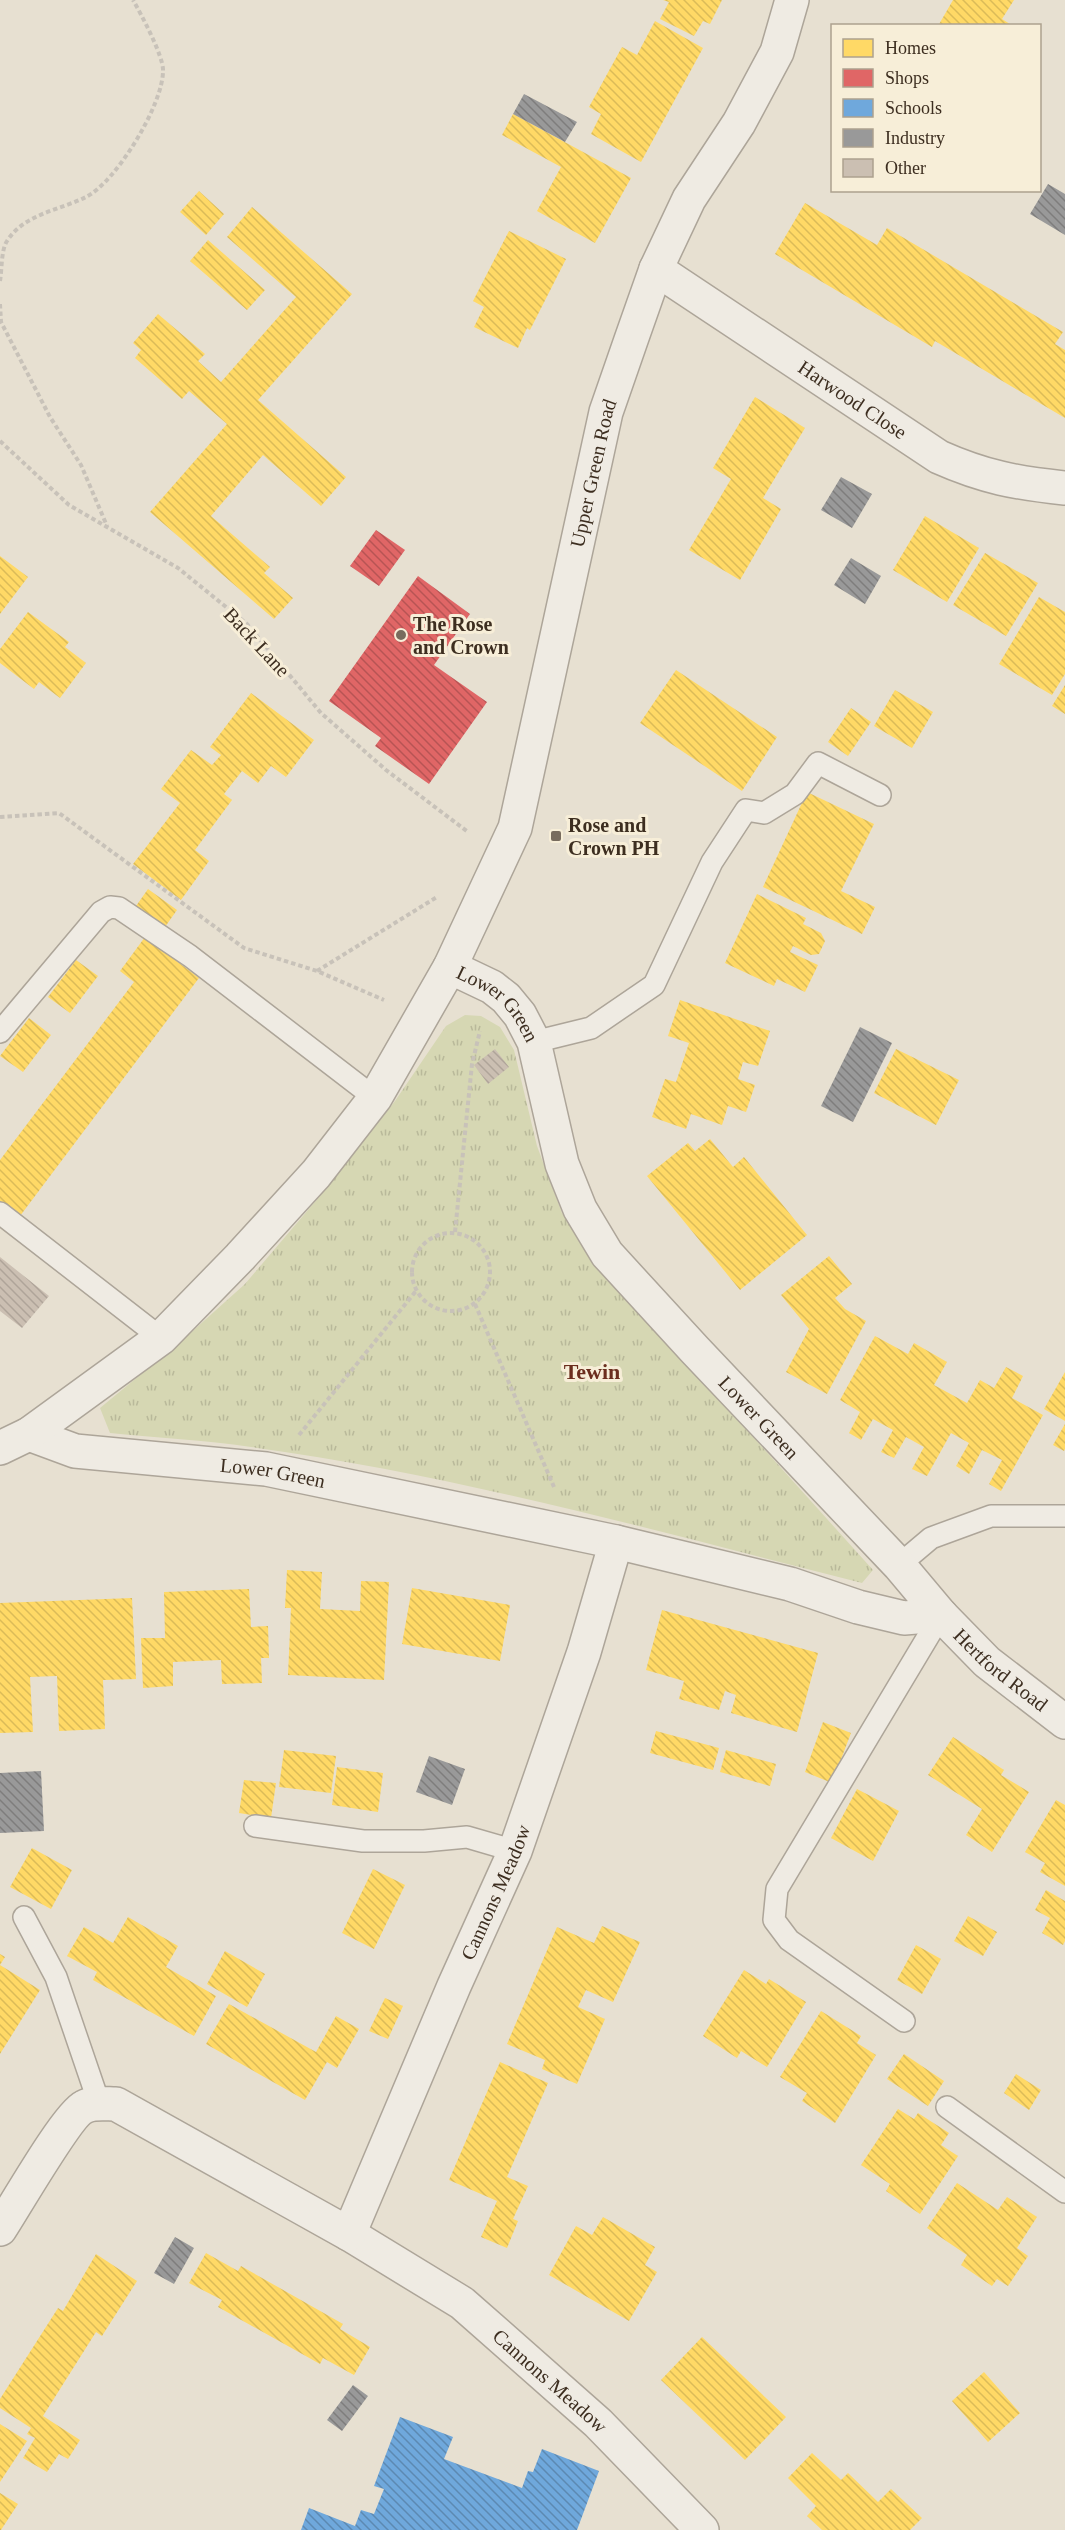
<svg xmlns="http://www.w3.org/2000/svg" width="1065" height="2530" viewBox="0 0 1065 2530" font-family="Georgia,serif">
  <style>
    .grass { fill: url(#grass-tufts) }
    .homes { fill: url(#homes-back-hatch) }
    .shops { fill: url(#shops-back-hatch) }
    .schools { fill: url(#schools-back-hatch) }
    .industry { fill: url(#industry-back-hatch) }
    .building { fill: url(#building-back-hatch) }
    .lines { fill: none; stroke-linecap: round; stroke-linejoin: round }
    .lane-casing { stroke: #ada599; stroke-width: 24 }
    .street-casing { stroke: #ada599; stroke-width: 36 }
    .path { stroke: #c8c2b9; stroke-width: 4; stroke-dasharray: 4.5 3; stroke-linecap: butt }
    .lane { stroke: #efebe3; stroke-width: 21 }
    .street { stroke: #efebe3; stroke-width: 33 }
    .poi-dot { fill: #786c5e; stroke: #f7eed8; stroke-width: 2 }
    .labels { text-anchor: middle; stroke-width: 6; stroke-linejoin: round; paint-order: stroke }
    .street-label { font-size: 20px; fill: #3d2e20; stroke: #f7eed8 }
    .poi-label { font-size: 20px; font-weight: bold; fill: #3d2e20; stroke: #f7eed8; text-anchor: start }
    .quarter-label { font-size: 22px; font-weight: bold; fill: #6b2e1e; stroke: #f7eed8 }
  </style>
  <defs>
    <pattern id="grass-tufts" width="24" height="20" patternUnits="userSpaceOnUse" patternTransform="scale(1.5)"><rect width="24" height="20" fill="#d6d7b3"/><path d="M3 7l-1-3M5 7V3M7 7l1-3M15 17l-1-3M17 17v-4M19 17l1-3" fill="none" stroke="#b9b99a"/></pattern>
    <pattern id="homes-back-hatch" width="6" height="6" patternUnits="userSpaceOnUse" patternTransform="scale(1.5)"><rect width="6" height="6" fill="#ffd966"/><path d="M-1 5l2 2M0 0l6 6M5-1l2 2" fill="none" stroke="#dbbb58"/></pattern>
    <pattern id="shops-back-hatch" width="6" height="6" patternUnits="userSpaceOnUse" patternTransform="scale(1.5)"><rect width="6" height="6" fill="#e06666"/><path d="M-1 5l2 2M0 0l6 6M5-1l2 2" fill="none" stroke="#b75454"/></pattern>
    <pattern id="schools-back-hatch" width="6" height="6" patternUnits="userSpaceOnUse" patternTransform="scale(1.5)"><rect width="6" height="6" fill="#6fa8dc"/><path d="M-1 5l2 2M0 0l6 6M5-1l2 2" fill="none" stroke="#5c89b2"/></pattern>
    <pattern id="industry-back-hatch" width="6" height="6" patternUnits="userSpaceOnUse" patternTransform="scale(1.5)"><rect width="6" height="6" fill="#999"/><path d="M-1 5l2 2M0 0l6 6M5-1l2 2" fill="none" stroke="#7e7d7c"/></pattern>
    <pattern id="building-back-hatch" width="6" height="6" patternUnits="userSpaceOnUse" patternTransform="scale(1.5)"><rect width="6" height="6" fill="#cbbfb2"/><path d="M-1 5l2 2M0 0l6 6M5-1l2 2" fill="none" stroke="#afa499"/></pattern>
  </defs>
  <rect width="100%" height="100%" fill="#e7e0d1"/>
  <!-- grass -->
  <path class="grass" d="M465 1015 481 1016 500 1027 514 1050 537 1146 562 1213 601 1268 873 1570 862 1583C660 1532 458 1475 251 1447 204 1440 157 1438 110 1433L100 1408 186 1337 245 1284 325 1190 395 1101 446 1026Z"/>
  <!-- homes -->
  <path class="homes" d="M663 0H722L710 24 703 21 694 36 660 19 669 2Z
    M953 0H1014L1002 19 1013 26H938Z
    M655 21 703 48 641 162 591 134 601 114 589 107 622 47 637 55Z
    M513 114 631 178 595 243 537 211 561 167 502 135Z
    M199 191 224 214 206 235 180 212Z
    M805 203 877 245 887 228 1063 332 1055 344 1065 350V418L935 341 932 347 775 254Z
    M252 207 352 294 258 400 346 477 321 506 263 455 211 516 270 567 264 573 293 598 274 619 150 512 227 424 189 391 182 399 135 358 141 350 133 343 158 314 205 354 198 361 221 382 296 297 227 237Z
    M509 231 566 259 530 330 527 328 518 348 474 327 484 307 473 301Z
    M208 240 265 290 247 310 190 261Z
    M755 397 805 428 763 498 781 509 740 580 689 550 731 479 713 468Z
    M925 516 979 548 947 602 893 570Z
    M985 553 1038 583 1006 636 953 605Z
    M0 556 28 577 0 614Z
    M1039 597 1065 612V674L1052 695 999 664Z
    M28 612 69 642 65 647 86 663 60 698 39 682 34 689 0 663V649Z
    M676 670 777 737 742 791 640 723Z
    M1065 685V714L1052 706Z
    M895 690 933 712 912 748 874 726Z
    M251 693 314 740 286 777 271 766 258 783 242 771 224 794 232 800 195 850 209 861 181 900 133 864 180 803 161 789 191 750 212 765 221 755 210 747Z
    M851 708 871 722 848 756 828 742Z
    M807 792 874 824 841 891 875 907 862 934 763 887Z
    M148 889 177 910 165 927 136 906Z
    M757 894 806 918 803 924 821 933 825 941 819 954 811 955 793 946 790 952 818 965 805 992 777 979 774 986 725 963Z
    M145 937 199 978 20 1216 0 1201V1160L134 982 120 971Z
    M76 960 98 976 70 1013 48 997Z
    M680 1000 770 1031 758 1066 743 1062 738 1079 755 1085 746 1112 728 1106 722 1125 691 1114 686 1129 652 1117 665 1079 676 1082 689 1043 668 1036Z
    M29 1018 51 1035 23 1072 0 1056Z
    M896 1049 959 1080 936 1125 874 1093Z
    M710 1139 733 1167 744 1157 807 1235 740 1290 647 1176 688 1143 695 1151Z
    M829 1256 852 1284 835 1298 845 1309 866 1321 827 1394 786 1372 809 1329 781 1295Z
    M875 1336 908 1354 914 1343 947 1362 934 1385 967 1403 980 1380 994 1388 1006 1367 1023 1376 1012 1398 1043 1415 1001 1491 989 1484 1002 1460 982 1450 969 1474 956 1466 969 1443 951 1433 927 1476 912 1469 924 1447 906 1437 894 1458 881 1452 893 1430 873 1419 861 1440 849 1433 860 1412 840 1400Z
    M1065 1372V1421L1044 1409Z
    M1065 1424V1449L1064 1451 1053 1445Z
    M287 1570 322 1572 320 1609 360 1611 361 1581 389 1582 384 1680 288 1675 291 1608H285Z
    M412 1588 510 1605 500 1661 402 1644Z
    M249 1589 251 1627 268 1626 269 1658H261L262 1683 222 1684 221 1660 173 1662V1686L143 1688 141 1638H165L164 1592Z
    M132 1598 136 1679 103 1680 105 1729 59 1731 57 1676 30 1677 33 1732 0 1733V1603Z
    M662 1610 818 1653 797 1732 731 1713 736 1695 725 1691 719 1710 679 1699 684 1681 646 1670Z
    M823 1722 851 1733 832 1783 805 1772Z
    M656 1731 719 1748 713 1770 650 1753Z
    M953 1737 1004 1770 1001 1775 1029 1792 992 1852 966 1835 982 1809 928 1775Z
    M284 1750 336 1756 331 1793 279 1787Z
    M726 1750 776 1764 770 1786 720 1772Z
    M337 1767 383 1773 378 1812 332 1805Z
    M244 1780 276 1783 271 1818 239 1813Z
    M857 1789 899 1811 873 1861 831 1838Z
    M1056 1800 1065 1805V1886L1040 1872 1045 1863 1025 1852Z
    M32 1848 72 1870 51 1909 10 1887Z
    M373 1869 405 1885 374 1949 342 1933Z
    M1046 1890 1065 1901V1941L1063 1945 1042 1933 1050 1918 1035 1910Z
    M968 1916 997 1932 983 1956 954 1941Z
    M128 1917 178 1946 166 1967 216 1996 194 2036 93 1980 97 1972 67 1956 84 1927 113 1943Z
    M602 1926 640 1942 613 2002 586 1990 578 2007 605 2019 577 2084 542 2069 545 2060 507 2044 557 1927 594 1943Z
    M916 1945 941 1959 922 1994 897 1980Z
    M225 1951 265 1974 247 2007 207 1984Z
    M0 1954 5 1957 0 1965 40 1990 0 2054Z
    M744 1970 766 1984 769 1979 806 2002 767 2067 741 2051 737 2058 703 2036Z
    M385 1998 403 2006 388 2039 369 2031Z
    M229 2004 316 2052 336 2016 359 2029 337 2068 327 2062 305 2100 206 2044Z
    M821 2011 861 2036 857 2043 876 2055 835 2123 802 2101 807 2093 780 2077Z
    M904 2054 944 2081 928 2106 887 2079Z
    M500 2062 548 2083 507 2177 528 2186 513 2219 518 2221 507 2248 481 2237 497 2201 449 2180Z
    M1016 2074 1041 2090 1029 2110 1004 2093Z
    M898 2109 914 2119 918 2113 949 2133 941 2145 958 2156 920 2214 886 2191 890 2184 861 2165Z
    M957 2183 998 2210 1007 2197 1037 2217 1017 2248 1028 2256 1008 2286 997 2279 992 2286 961 2265 967 2255 927 2228Z
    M603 2217 655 2247 645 2265 657 2272 629 2321 549 2275 576 2226 592 2235Z
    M206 2253 238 2271 241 2266 343 2324 340 2329 370 2347 354 2375 323 2358 320 2364 218 2307 222 2300 189 2283Z
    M96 2254 137 2281 102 2336 96 2332 43 2416 80 2440 68 2459 59 2454 47 2472 23 2458 35 2438 27 2434 31 2428 0 2408V2399L58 2308 63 2311Z
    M702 2337 786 2417 745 2460 661 2380Z
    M984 2372 1020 2413 988 2442 952 2401Z
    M0 2424 27 2441 0 2482Z
    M812 2453 841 2480 848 2473 878 2502 891 2489 922 2518 910 2530H822L807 2516 816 2506 788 2478Z
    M0 2493 18 2504 1 2530H0Z"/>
  <!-- shops -->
  <path class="shops" d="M376 530 405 550 379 586 350 566Z
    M418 576 470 614 434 665 487 702 429 784 375 746 381 738 329 701Z"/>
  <!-- schools -->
  <path class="schools" d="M400 2417 453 2437 444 2459 522 2488 528 2471 533 2472 542 2449 599 2471 577 2530H301L309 2508 355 2526 361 2510 374 2514 384 2489 374 2486Z"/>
  <!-- industry -->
  <path class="industry" d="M524 94 577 122 565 142 513 114Z
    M1048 184 1065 194V235L1030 214Z
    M841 477 872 494 852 528 821 510Z
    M851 558 881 576 865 604 834 585Z
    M860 1027 892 1043 853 1122 821 1106Z
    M429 1756 465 1769 452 1805 416 1792Z
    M41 1771 44 1831 0 1833V1773Z
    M175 2237 194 2248 174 2284 154 2273Z
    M353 2385 368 2396 342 2431 327 2420Z"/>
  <!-- building -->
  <path class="building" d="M495 1049 509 1067 488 1084 474 1065Z
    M0 1257 49 1296 22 1328 0 1311Z"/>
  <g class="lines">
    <!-- lane casing -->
    <g class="lane-casing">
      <path id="lane" d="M0 1032 101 912 110 907 119 908 190 956 375 1098
        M534 1042 591 1028 654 985 712 862 746 810 764 813 795 794 818 763 880 795
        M0 1213 161 1338
        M899 1565 931 1538 991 1516H1065
        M255 1826 363 1841H424L467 1837 515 1851
        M24 1917 56 1977 99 2103
        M904 2021 789 1940 774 1920 777 1889 941 1615
        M947 2107 1065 2192"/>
    </g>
    <!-- street casing -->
    <g class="street-casing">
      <g id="street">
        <path id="s1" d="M656 269 939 457C984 477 1016 483 1065 488"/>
        <path id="s2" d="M450 967 492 987 506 998 520 1015 534 1042 562 1164 580 1209 607 1254 695 1350 899 1565 941 1615 987 1662 1065 1722"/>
        <path id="s3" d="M29 1434 75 1451 266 1469 616 1542 790 1584 858 1607 904 1618 941 1615"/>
        <path id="s4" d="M0 1448 29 1434 161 1338 240 1257 316 1174 375 1098 450 967 515 828 606 412 631 340 656 269 689 199 739 123 777 52 792 0"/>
        <path id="s5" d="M0 2229C14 2208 67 2115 84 2107 93 2102 106 2104 116 2104L349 2234 462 2303 598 2423 702 2530"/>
        <path id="s6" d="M349 2234 454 1986 515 1851 584 1652 616 1542"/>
      </g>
    </g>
    <!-- path -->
    <path class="path" d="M0 281C2 270 1 250 7 241 24 214 60 210 86 197 116 182 163 105 163 71 164 57 141 14 133 0
      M0 304 1 322 50 417 81 465 107 526
      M0 441 69 505 178 568 247 624 321 713 386 770 468 832
      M0 817 59 813 244 948 317 971 384 1000
      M317 971 437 897
      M455 1232 472 1064 480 1031
      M412 1272a39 39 0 1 1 78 0a39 39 0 1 1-78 0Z
      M475 1304 554 1487
      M299 1435 416 1291"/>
    <!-- lane -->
    <use href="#lane" class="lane"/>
    <!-- street -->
    <use href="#street" class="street"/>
  </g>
  <!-- markers -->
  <g class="poi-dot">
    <circle cx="401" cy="635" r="6"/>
    <rect x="550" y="830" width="12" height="12" rx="3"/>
  </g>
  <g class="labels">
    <!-- street labels -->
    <g class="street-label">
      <text dy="7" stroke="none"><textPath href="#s1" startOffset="236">Harwood Close</textPath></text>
      <text dy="7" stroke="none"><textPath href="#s4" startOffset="1185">Upper Green Road</textPath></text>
      <text transform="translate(257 642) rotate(47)" y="7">Back Lane</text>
      <text dy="7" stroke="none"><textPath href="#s2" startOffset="62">Lower Green</textPath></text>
      <text dy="7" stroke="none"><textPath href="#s2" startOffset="566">Lower Green</textPath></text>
      <text dy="7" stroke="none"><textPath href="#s3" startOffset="248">Lower Green</textPath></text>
      <text dy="7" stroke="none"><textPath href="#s2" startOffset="916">Hertford Road</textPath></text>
      <text dy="7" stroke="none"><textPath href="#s6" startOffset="372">Cannons Meadow</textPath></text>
      <text dy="7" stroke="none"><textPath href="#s5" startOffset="698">Cannons Meadow</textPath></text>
    </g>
    <!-- poi labels -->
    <g class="poi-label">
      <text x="413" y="631">The Rose<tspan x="413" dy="23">and Crown</tspan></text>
      <text x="568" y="832">Rose and<tspan x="568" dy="23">Crown PH</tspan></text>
    </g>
    <!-- quarter labels -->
    <g class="quarter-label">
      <text x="592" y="1379">Tewin</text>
    </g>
  </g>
  <!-- legend -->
  <rect x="831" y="24" width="210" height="168" fill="#f7eed8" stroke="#ada18e" stroke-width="1.5"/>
  <rect x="843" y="39" width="30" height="18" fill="#ffd966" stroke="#ada18e" stroke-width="1.5"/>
  <text x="885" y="54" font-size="18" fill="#3d2e20">Homes</text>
  <rect x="843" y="69" width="30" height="18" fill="#e06666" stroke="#ada18e" stroke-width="1.5"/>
  <text x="885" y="84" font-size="18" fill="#3d2e20">Shops</text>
  <rect x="843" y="99" width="30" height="18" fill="#6fa8dc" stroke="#ada18e" stroke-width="1.5"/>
  <text x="885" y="114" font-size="18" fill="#3d2e20">Schools</text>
  <rect x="843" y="129" width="30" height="18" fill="#999999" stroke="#ada18e" stroke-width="1.5"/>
  <text x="885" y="144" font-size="18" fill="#3d2e20">Industry</text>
  <rect x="843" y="159" width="30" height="18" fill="#cbbfb2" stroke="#ada18e" stroke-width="1.5"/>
  <text x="885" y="174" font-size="18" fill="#3d2e20">Other</text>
</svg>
